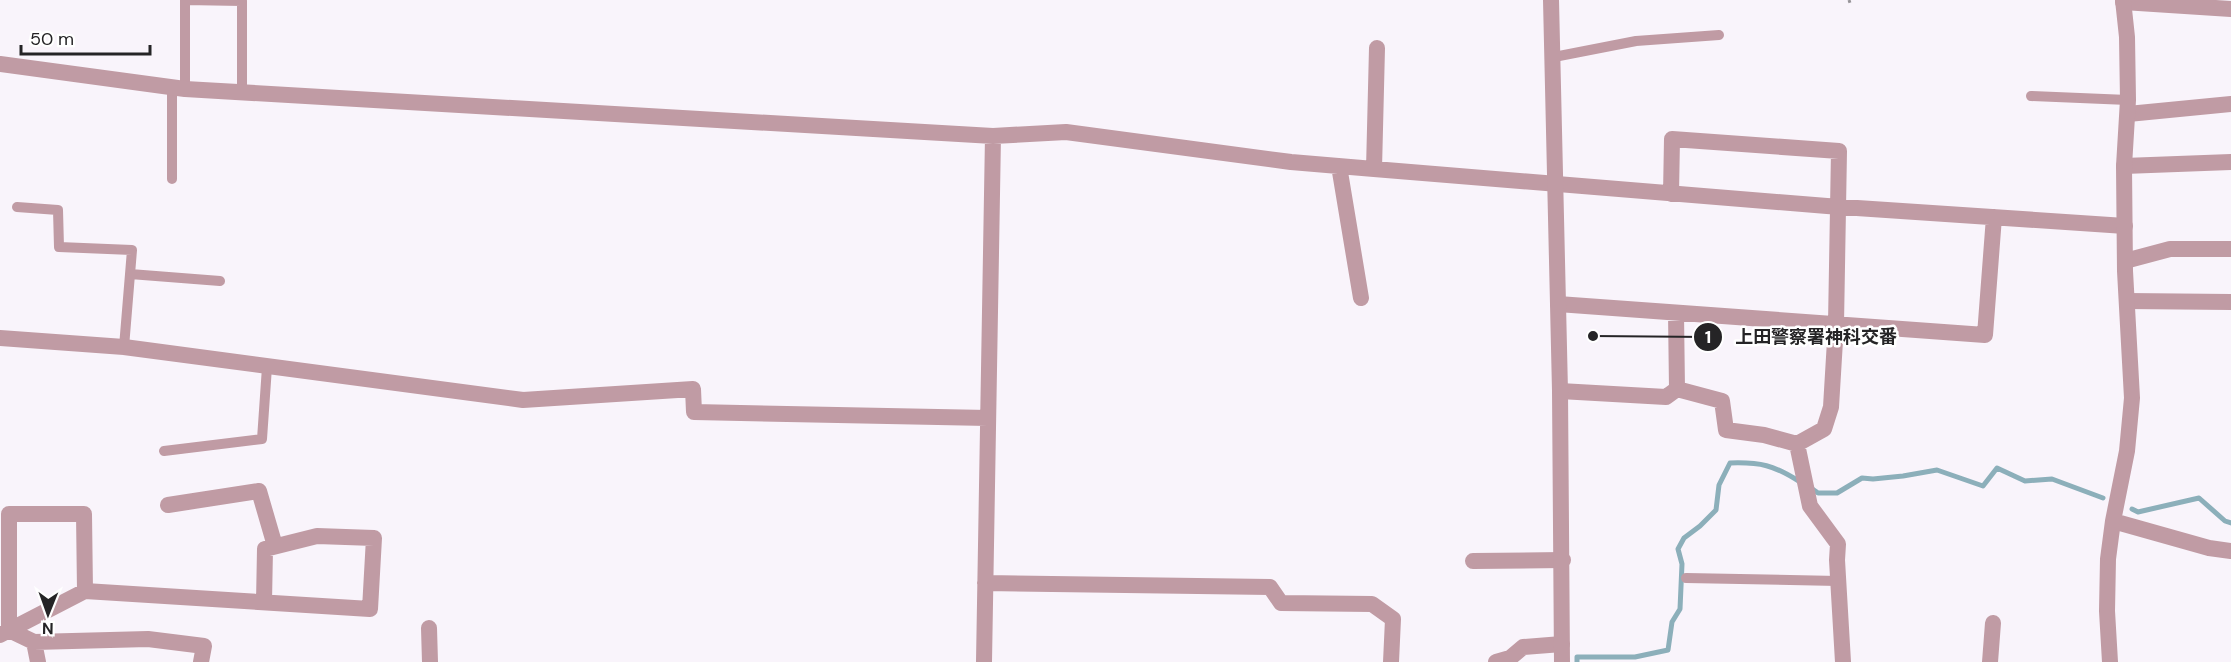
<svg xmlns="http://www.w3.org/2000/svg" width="2231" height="662" viewBox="0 0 2231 662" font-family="'DM Sans','Noto Sans JP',sans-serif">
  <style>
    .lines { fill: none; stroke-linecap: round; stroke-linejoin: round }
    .stream { stroke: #8cafba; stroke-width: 5 }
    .path { stroke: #979498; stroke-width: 3; stroke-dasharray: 3 4.5; stroke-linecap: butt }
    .service { stroke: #c09ba4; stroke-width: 10 }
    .minor { stroke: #c09ba4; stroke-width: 16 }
    .tertiary { stroke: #c09ba4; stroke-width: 16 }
    .leader { fill: none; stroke: #252426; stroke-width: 2 }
    .callout-dot { fill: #252426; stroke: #fff; stroke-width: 2 }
    .mark-label { font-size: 18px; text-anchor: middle; font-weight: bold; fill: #fff }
    .callout-label { font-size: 18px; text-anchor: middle; font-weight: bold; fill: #252426; stroke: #fff; stroke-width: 5; stroke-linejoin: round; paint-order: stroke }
  </style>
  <rect width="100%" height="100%" fill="#f9f4fb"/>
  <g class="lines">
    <!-- stream -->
    <path class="stream" d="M1811 488 1818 493H1837L1862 478 1873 479 1903 476 1937 470 1983 486 1997 468 2025 481 2052 479 2103 498
      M2132 509 2138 512 2199 498 2225 521 2231 523
      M1577 662V657H1635L1668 650 1672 622 1680 609 1682 564 1678 549 1684 538 1700 526 1716 510 1719 485 1730 463C1760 462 1774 465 1800 482"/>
    <!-- path -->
    <path class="path" d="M1849 0 1850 3"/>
    <!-- service -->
    <path class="service" d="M1554 57 1636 41 1719 35
      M172 87V179
      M185 89V0L242 1V92
      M2031 96 2128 100
      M17 207 58 210 59 247 132 250 124 347
      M130 274 220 281
      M164 451 262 439 267 367
      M1686 578 1838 581"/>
    <!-- minor -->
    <path class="minor" d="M2123 2 2231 9
      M0 64 185 89 993 136 1066 132 1291 162 1374 169 1827 206 2125 226
      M2128 114 2231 104
      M1339 166 1361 298
      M2124 166 2231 162
      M1374 169 1377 48
      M1671 194 1672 139 1839 151 1836 324 1831 407 1824 429 1797 444 1764 435 1726 430 1722 401 1677 389 1676 313
      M2125 261 2170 249H2231
      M2127 301 2231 302
      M1558 304 1985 335 1994 217
      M0 338 124 347 523 400 693 389 694 412 988 418
      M1560 391 1666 397 1677 389
      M1797 444 1810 506 1838 544 1837 560 1843 662
      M168 505 259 491 275 546
      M1473 561 1563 560
      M985 583 1270 587 1281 603 1372 604 1393 619 1391 662
      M85 591 84 514H9V630L34 642 148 639 204 646 201 662
      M429 628 430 662
      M0 635 85 591 370 609 374 538 317 536 265 549 264 602
      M34 642 38 662
      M984 662 993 136
      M1496 662 1510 658 1523 647 1562 644
      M1990 662 1993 623"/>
    <!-- tertiary -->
    <path class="tertiary" d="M1551 0 1560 391 1562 662
      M2113 521 2209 548 2231 551
      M2110 662 2107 611 2108 559 2113 521 2127 451 2132 398 2125 271 2124 166 2128 100 2127 37 2123 0"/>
  </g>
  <!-- callouts -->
  <path class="leader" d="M1593 336L1708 337"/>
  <g class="callout-dot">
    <circle cx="1593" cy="336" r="6"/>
    <circle cx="1708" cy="337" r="15"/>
  </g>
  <g class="mark-label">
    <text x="1708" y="343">1</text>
  </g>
  <g class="callout-label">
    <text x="1816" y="343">上田警察署神科交番</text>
  </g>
  <!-- north arrow -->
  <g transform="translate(48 614) rotate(181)" stroke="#ffffff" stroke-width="4.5" paint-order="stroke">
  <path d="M0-4.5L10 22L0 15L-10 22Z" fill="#252426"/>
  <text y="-9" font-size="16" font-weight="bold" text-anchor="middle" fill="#252426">N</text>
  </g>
  <!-- scale -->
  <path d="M21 45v9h129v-9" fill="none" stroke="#252426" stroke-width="3"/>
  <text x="30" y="45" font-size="18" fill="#252426" stroke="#ffffff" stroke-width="4.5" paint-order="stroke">50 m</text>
</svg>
